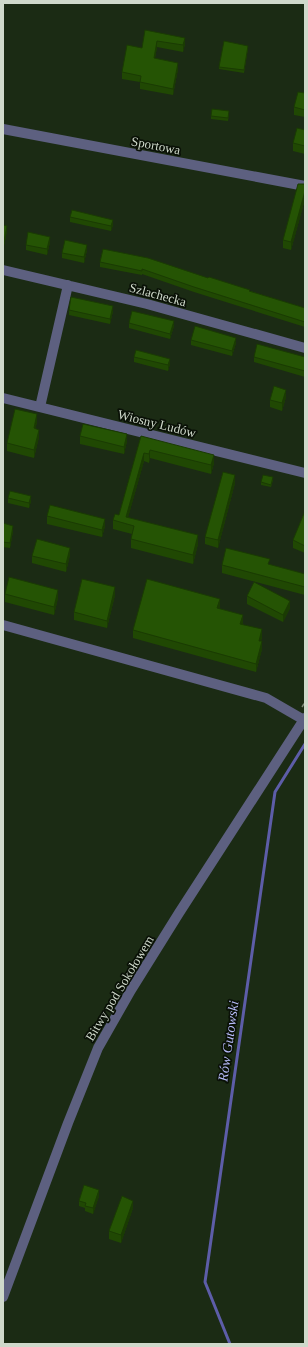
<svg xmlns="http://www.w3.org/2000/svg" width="308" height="1347" viewBox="0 0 308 1347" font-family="'Times New Roman',serif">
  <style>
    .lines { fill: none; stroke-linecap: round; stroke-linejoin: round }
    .stream { stroke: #5d5da8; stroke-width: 3 }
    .path { stroke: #7b8775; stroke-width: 1.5; stroke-dasharray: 4 2; stroke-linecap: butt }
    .minor { stroke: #5d6080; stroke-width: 10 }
    .wall { fill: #204803 }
    .shaded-wall { fill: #1a3b03 }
    .building { fill: #255404; stroke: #1a3b03 }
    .labels { text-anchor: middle; stroke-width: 3.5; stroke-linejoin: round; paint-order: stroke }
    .street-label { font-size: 13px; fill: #cfd9cb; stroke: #0a1107 }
    .water-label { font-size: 14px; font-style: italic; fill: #b7bbf9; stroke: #0a1107 }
  </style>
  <rect width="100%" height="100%" fill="#1b2b14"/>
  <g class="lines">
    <!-- stream -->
    <path class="stream" d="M230 1344 205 1282 275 792 305 744"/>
    <!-- path -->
    <path class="path" d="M302 707 305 702"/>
    <!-- minor -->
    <path class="minor" d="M3 129 305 186
      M3 270 147 304 305 348
      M3 398 305 473
      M40 407 68 285
      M3 625 266 698 304 720
      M3 1297 68 1123 98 1048 131 990 179 913 305 718"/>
  </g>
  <!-- wall -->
  <path class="wall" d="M145 30 185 44 183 52 157 47 155 58 178 69 173 95 140 89V82L122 79V72L142 48Z
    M248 48 244 73 219 69V67Z
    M305 93V117L294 115V107Z
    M229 114 228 121 211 119V116Z
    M305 130V154L293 151V143Z
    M305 184V199L291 250 283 248V240Z
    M70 217 113 225 111 231 70 222Z
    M3 225 7 231 4 246 3 245Z
    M50 242 47 255 26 250V245Z
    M87 250 84 263 62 258V253Z
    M100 262 208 278 305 308V327L194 292 142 274V275L100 267Z
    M69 310 113 311 110 324 69 315Z
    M129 323 174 326 170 339 129 328Z
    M191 340 236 343 232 356 191 345Z
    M134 357 170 364 168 371 134 362Z
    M254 357H305V377L254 362Z
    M286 397 282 411 270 407V400Z
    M37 422 35 429 39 437 34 458 7 451V443Z
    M80 436 127 441 124 454 80 444Z
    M141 436 214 463 211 474 150 458 149 463 144 461 128 517 198 544 193 564 131 548V539L132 534 113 529V520L119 515Z
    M273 480 271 487 261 485V482Z
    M235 483 218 548 205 544V537Z
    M8 498 31 501 29 508 8 503Z
    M305 511V553L293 548V540Z
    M47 516 105 526 102 537 47 524Z
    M3 523 13 531 10 548 3 547Z
    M70 555 66 572 32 563V556Z
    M222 565H270L305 574V595L222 573Z
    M5 594 58 598 54 615 5 602Z
    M115 595 107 628 74 620V612Z
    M247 596 290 608 283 622 247 604Z
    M220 606 219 609 243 623 242 624 262 637 261 641 262 649 256 672 133 638V630Z
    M99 1196 93 1214 85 1211V1208L79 1206V1201Z
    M133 1208 121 1243 109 1239V1231Z"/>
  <!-- shaded-wall -->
  <path class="shaded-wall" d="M185 38V44L183 52V45Z
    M157 41V47L154 64V58Z
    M178 63V69L173 95V89Z
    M305 191V199L291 250V242Z
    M113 220V225L111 231V226Z
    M7 226V231L4 246V241Z
    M50 237V242L47 255V249Z
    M87 245V250L84 263V257Z
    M113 306V311L110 324V319Z
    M174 321V326L170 339V334Z
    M236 338V343L232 356V351Z
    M170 359V364L168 371V365Z
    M286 390V397L282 411V403Z
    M37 414V422L34 436V428Z
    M39 430V437L34 458V450Z
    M127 434V441L124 454V447Z
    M150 450V458L149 463V454Z
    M144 453V461L126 525V517Z
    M214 455V463L211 474V465Z
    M235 475V483L218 548V540Z
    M31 496V501L29 508V503Z
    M105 519V526L102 537V530Z
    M13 526V531L10 548V543Z
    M198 535V544L193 564V555Z
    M70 548V555L66 572V564Z
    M115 587V595L107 628V621Z
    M58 590V598L54 615V607Z
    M220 599V606L217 616V608Z
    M290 601V608L283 622V615Z
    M243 615V623L240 631V624Z
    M262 629V637L259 648V641Z
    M262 641V649L256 672V664Z
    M99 1190V1196L93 1214V1208Z
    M133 1201V1208L121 1243V1235Z"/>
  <!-- building -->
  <path class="building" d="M145 30 185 38 183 45 157 41 154 58 178 63 173 89 140 82 141 76 122 72 127 45 142 48Z
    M224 41 248 46 244 70 219 67Z
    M298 92 305 93V110L294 107Z
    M212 109 229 111 228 118 211 116Z
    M297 128 305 130V146L293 143Z
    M298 184H305V191L291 242 283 240Z
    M72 210 113 220 111 226 70 217Z
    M3 225 7 226 4 241 3 240Z
    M28 232 50 237 47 249 26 245Z
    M65 240 87 245 84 257 62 253Z
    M103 249 148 258 208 278 209 277 250 290 249 291 305 308V322L194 287 142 269V271L100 262Z
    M71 297 113 306 110 319 69 310Z
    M132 311 174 321 170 334 129 323Z
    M195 326 236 338 232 351 191 340Z
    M257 344 305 357V371L254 357Z
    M136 350 170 359 168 365 134 357Z
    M274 386 286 390 282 403 270 400Z
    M15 409 37 414 34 428 39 430 34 450 7 443Z
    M83 424 127 434 124 447 80 436Z
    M141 436 214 455 211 465 150 450 149 454 144 453 126 517 198 535 193 555 131 539 134 526 113 520 115 514 119 515Z
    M223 472 235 475 218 540 205 537Z
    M263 475 273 477 271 485 261 482Z
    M10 491 31 496 29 503 8 498Z
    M50 505 105 519 102 530 47 516Z
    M305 511V546L293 540Z
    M3 523 13 526 10 543 3 542Z
    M37 539 70 548 66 564 32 556Z
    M226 548 270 559 268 564 305 574V587L222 565Z
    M9 577 58 590 54 607 5 594Z
    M82 579 115 587 107 621 74 612Z
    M147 579 220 599 217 608 243 615 240 624 262 629 259 641H262L256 664 133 630Z
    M254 582 290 601 283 615 247 596Z
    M84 1185 99 1190 93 1208 85 1206 86 1203 79 1201Z
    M122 1196 133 1201 121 1235 109 1231Z"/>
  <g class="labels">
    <!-- street labels -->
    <g class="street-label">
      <text transform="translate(156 145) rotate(11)" y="5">Sportowa</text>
      <text transform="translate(158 294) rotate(15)" y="5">Szlachecka</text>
      <text transform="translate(157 423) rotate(14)" y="5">Wiosny Ludów</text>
      <text transform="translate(119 988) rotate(-59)" y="5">Bitwy pod Sokołowem</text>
    </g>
    <!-- water labels -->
    <g class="water-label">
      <text transform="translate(228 1041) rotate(-82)" y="5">Rów Gutowski</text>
    </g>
  </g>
  <!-- border -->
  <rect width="308" height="1347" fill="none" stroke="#cfd9cb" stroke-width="8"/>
</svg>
